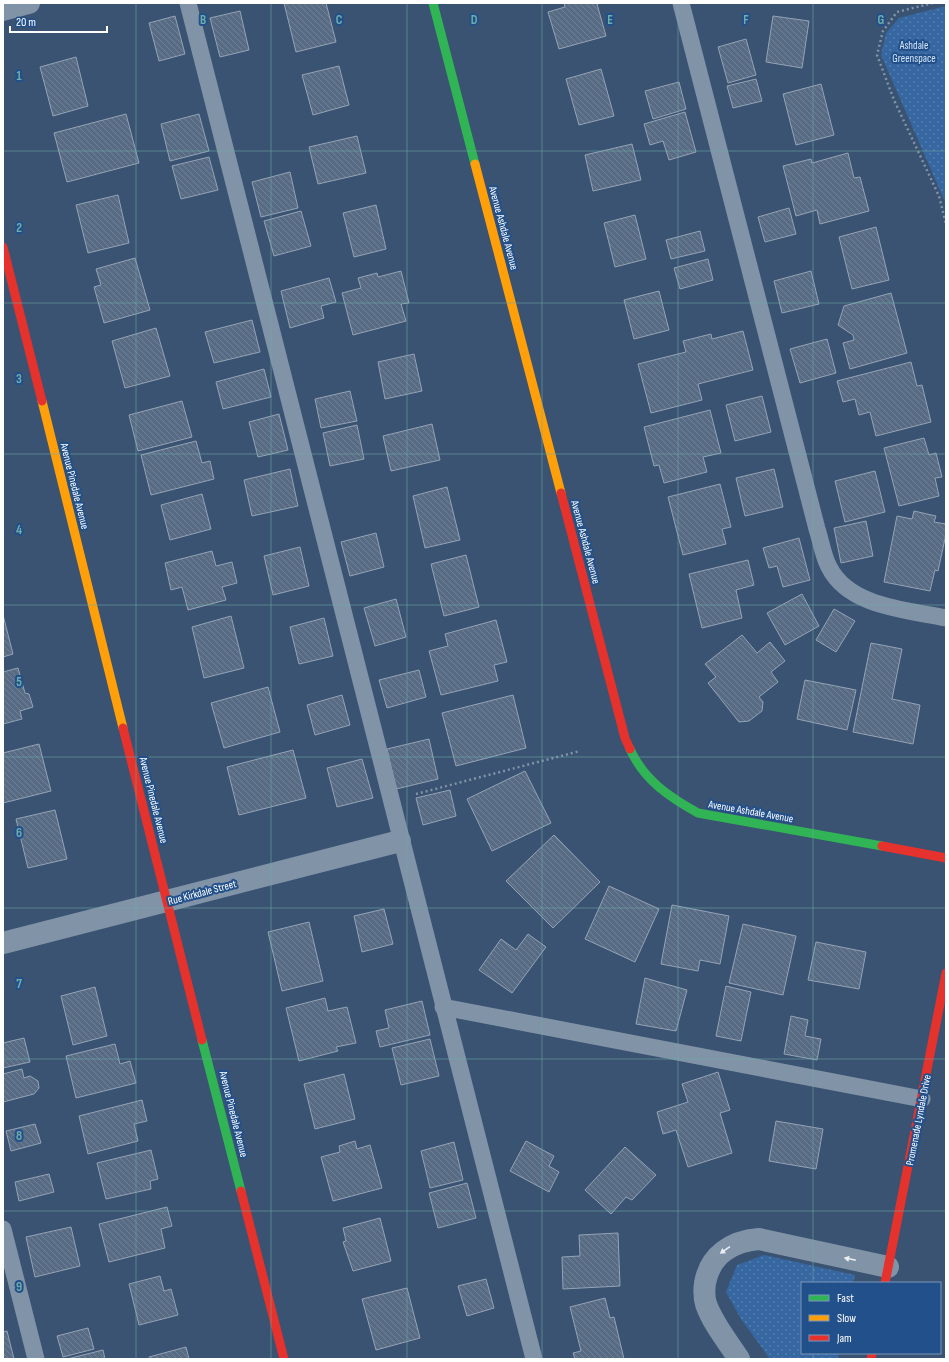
<svg xmlns="http://www.w3.org/2000/svg" width="949" height="1362" viewBox="0 0 949 1362" font-family="'Sofia Sans Condensed',sans-serif">
  <style>
    .park { fill: url(#park-dots) }
    .building { fill: url(#building-back-hatch); stroke: #95a3b5 }
    .lines { fill: none; stroke-linecap: round; stroke-linejoin: round }
    .path { stroke: #8193a7; stroke-width: 2.5; stroke-dasharray: 2 3; stroke-linecap: butt }
    .lane { stroke: #8193a7; stroke-width: 17 }
    .street { stroke: #8193a7; stroke-width: 22 }
    .fast { stroke: #30b455; stroke-width: 9 }
    .slow { stroke: #ff9f0a; stroke-width: 9 }
    .jam { stroke: #e5322d; stroke-width: 9 }
    .oneway { fill: #eceff2 }
    .grid { fill: none; stroke: #6fada8; stroke-width: 1; stroke-opacity: 0.55 }
    .labels { text-anchor: middle; stroke-width: 4; stroke-linejoin: round; paint-order: stroke }
    .park-label { font-size: 11px; fill: #d3e4f8; stroke: #22508a }
    .street-label { font-size: 11px; fill: #fff; stroke: #22508a }
    .grid-label { font-size: 13px; text-anchor: middle; font-weight: bold; fill: #6fada8; stroke: #22508a; stroke-width: 4; stroke-linejoin: round; paint-order: stroke }
  </style>
  <defs>
    <pattern id="park-dots" width="8" height="8" patternUnits="userSpaceOnUse"><rect width="8" height="8" fill="#3667a1"/><path d="M2 2h.1M6 6h.1" fill="none" stroke="#547eaf" stroke-width="1.8" stroke-linecap="round"/></pattern>
    <pattern id="building-back-hatch" width="6" height="6" patternUnits="userSpaceOnUse"><rect width="6" height="6" fill="#576b84"/><path d="M-1 5l2 2M0 0l6 6M5-1l2 2" fill="none" stroke="#708196"/></pattern>
  </defs>
  <rect width="100%" height="100%" fill="#3a5372"/>
  <!-- park -->
  <path class="park" d="M946 6V204L881 55 886 33 899 18Z
    M764 1255 855 1275 853 1283H802V1353H839L838 1359H770L741 1319 726 1292 737 1265Z"/>
  <!-- building -->
  <path class="building" d="M284 3H326L336 42 296 52Z
    M564 3H602L597 4 606 36 559 49 548 12 565 7Z
    M240 11 249 50 220 57 210 18Z
    M175 16 185 54 159 61 149 23Z
    M773 16 809 21 802 68 766 62Z
    M746 39 756 75 728 83 718 47Z
    M76 57 88 106 53 116 40 67Z
    M339 66 349 105 313 115 302 75Z
    M601 69 614 116 579 125 566 79Z
    M756 79 762 101 733 108 727 86Z
    M679 82 686 109 653 119 645 91Z
    M821 84 834 135 796 145 783 94Z
    M685 112 696 152 669 160 663 141 650 145 644 124Z
    M126 114 139 163 67 182 54 133Z
    M199 114 209 151 170 161 161 124Z
    M357 136 366 173 318 184 309 147Z
    M632 144 641 180 593 191 585 155Z
    M848 153 854 178 860 177 869 211 820 224 817 210 796 216 783 166 811 159 812 163Z
    M209 157 218 190 181 199 172 166Z
    M290 172 298 208 261 217 252 182Z
    M118 195 129 243 88 253 76 205Z
    M376 205 386 249 354 257 343 213Z
    M789 208 796 234 765 242 758 217Z
    M301 211 311 246 274 256 264 221Z
    M635 215 646 259 615 267 604 223Z
    M876 227 889 280 852 289 839 237Z
    M700 231 705 251 671 259 666 240Z
    M135 258 150 310 104 323 94 287 101 285 96 269Z
    M708 259 713 280 680 289 674 268Z
    M401 271 409 303 401 304 406 321 353 335 342 293 361 288 358 278 377 273 378 277Z
    M811 271 819 304 782 313 774 281Z
    M329 278 336 302 321 306 324 318 290 328 281 291Z
    M659 291 669 330 634 339 624 300Z
    M891 293 907 353 850 369 843 343 854 340 853 335 838 325 844 306Z
    M252 320 260 352 214 363 205 332Z
    M156 328 170 376 125 388 112 341Z
    M743 331 753 370 698 384 702 400 651 413 638 364 686 352 683 341 711 334 712 339Z
    M827 339 836 373 800 383 790 349Z
    M414 354 422 391 385 399 378 362Z
    M911 362 917 386 922 385 931 422 876 436 870 412 859 415 855 399 843 402 837 381Z
    M264 369 271 397 223 409 216 382Z
    M350 391 357 421 321 428 315 399Z
    M762 396 771 432 735 441 726 405Z
    M182 401 192 437 138 451 129 415Z
    M710 410 721 453 703 457 707 472 664 483 659 465 654 466 644 427Z
    M279 414 288 450 258 457 249 422Z
    M432 424 440 460 391 471 383 436Z
    M357 425 364 459 330 466 323 433Z
    M924 438 929 455 936 453 942 477 935 478 939 496 899 506 884 448Z
    M196 441 202 463 210 461 214 479 151 495 141 455Z
    M290 469 298 506 252 516 244 480Z
    M774 469 783 507 745 516 736 478Z
    M875 471 885 512 845 522 835 481Z
    M720 484 731 527 722 529 726 544 683 555 668 497Z
    M447 487 460 540 425 548 413 496Z
    M202 494 211 529 170 540 161 505Z
    M914 511 936 516 934 522 946 524V534L938 571 935 570 930 591 884 582 897 516 912 519Z
    M866 521 873 556 841 563 834 528Z
    M376 533 384 567 350 576 341 542Z
    M799 538 810 580 783 587 777 566 769 568 763 548Z
    M300 547 309 586 273 595 264 556Z
    M212 551 216 566 232 562 237 583 222 587 226 600 188 610 182 587 171 590 165 563Z
    M466 555 479 607 444 616 431 564Z
    M748 560 754 585 736 590 742 618 702 628 689 574Z
    M802 594 819 626 785 645 767 613Z
    M396 599 406 637 375 646 364 608Z
    M834 609 855 621 836 652 816 640Z
    M3 615 13 654 3 657Z
    M231 616 244 668 204 678 192 627Z
    M324 618 333 656 299 664 290 627Z
    M496 620 507 662 494 665 498 681 441 695 429 651 448 646 445 634Z
    M742 635 757 653 770 642 785 661 771 672 778 682 759 697 763 702 762 711 749 721 739 722 708 683 716 677 705 664Z
    M871 643 902 649 892 699 920 705 913 744 853 732Z
    M18 668 25 693 29 694 33 707 20 711 22 719 3 724V672Z
    M419 670 426 697 387 708 379 680Z
    M805 680 856 690 847 730 797 719Z
    M268 687 280 732 224 748 211 703Z
    M342 695 350 725 315 735 307 705Z
    M513 695 526 748 456 766 442 713Z
    M429 739 438 779 396 789 387 749Z
    M39 744 51 791 3 803V753Z
    M293 750 306 798 239 815 227 767Z
    M362 759 373 798 337 807 327 768Z
    M525 771 551 823 492 851 467 799Z
    M450 790 456 816 423 825 416 798Z
    M55 810 67 859 28 868 16 819Z
    M554 835 600 882 553 928 506 881Z
    M609 886 659 909 635 962 585 939Z
    M672 905 729 916 720 964 700 960 698 971 661 964Z
    M384 909 393 944 362 952 354 916Z
    M309 922 323 981 282 991 268 932Z
    M743 924 796 936 783 995 729 983Z
    M528 934 546 947 512 993 479 970 501 939 516 950Z
    M816 942 866 952 859 989 808 980Z
    M645 978 687 990 676 1031 636 1024Z
    M726 986 751 992 741 1041 716 1036Z
    M95 987 107 1036 73 1045 61 996Z
    M325 998 328 1011 347 1007 356 1043 336 1047 338 1051 299 1061 286 1008Z
    M422 1001 430 1035 380 1047 376 1031 389 1028 385 1010Z
    M791 1016 808 1020 805 1036 821 1039 817 1060 784 1054Z
    M24 1038 30 1062 3 1068V1043Z
    M430 1039 439 1076 401 1085 392 1048Z
    M115 1044 120 1064 130 1061 136 1083 76 1098 66 1056Z
    M22 1069 24 1078 30 1076 38 1081 39 1088 34 1094 3 1102V1074Z
    M718 1072 730 1110 720 1113 732 1153 688 1167 676 1130 663 1134 657 1112 688 1102 682 1084Z
    M344 1074 355 1119 315 1129 304 1084Z
    M142 1100 147 1121 134 1124 138 1141 88 1154 79 1116Z
    M776 1121 823 1129 816 1169 769 1161Z
    M35 1124 41 1143 11 1151 6 1131Z
    M355 1141 357 1149 370 1145 382 1188 333 1201 321 1157 340 1152 339 1146Z
    M526 1141 554 1156 549 1166 559 1172 549 1192 510 1171Z
    M454 1142 463 1180 430 1188 421 1151Z
    M625 1147 656 1175 632 1200 626 1197 611 1214 585 1190Z
    M151 1150 158 1179 150 1181 151 1189 106 1199 97 1163Z
    M49 1174 54 1192 19 1201 15 1182Z
    M467 1183 476 1218 438 1228 429 1193Z
    M167 1207 172 1226 161 1229 165 1248 109 1262 99 1224Z
    M380 1218 391 1261 353 1271 343 1242 346 1241 343 1228Z
    M71 1227 80 1266 35 1277 26 1237Z
    M618 1233 620 1286 563 1289 562 1257 580 1256 579 1235Z
    M160 1276 164 1291 171 1289 178 1315 139 1325 129 1284Z
    M486 1279 494 1308 467 1316 458 1286Z
    M407 1288 420 1338 376 1350 362 1299Z
    M605 1298 610 1318 614 1317 624 1359H575L573 1353 581 1351 570 1307Z
    M88 1328 94 1349 63 1357 57 1336Z
    M7 1331 14 1359H3V1332Z
    M186 1347 189 1359H149V1357Z
    M103 1350 105 1359H67Z"/>
  <g class="lines">
    <!-- path -->
    <path class="path" d="M933 3 897 12 883 31 877 55 894 100 939 196 946 224
      M416 794 580 751"/>
    <!-- lane -->
    <path class="lane" d="M188 3 534 1359
      M681 3 817 529C821 541 823 556 829 567 849 607 907 610 946 618
      M443 1007 922 1099
      M3 1229 36 1359"/>
    <!-- street -->
    <path class="street" d="M3 10 29 3
      M3 943 400 841
      M739 1359C728 1342 713 1324 706 1304 704 1297 704 1290 705 1283 710 1255 732 1241 759 1239L888 1267"/>
    <!-- fast -->
    <path class="fast" d="M433 3 475 164
      M630 749C644 780 669 797 698 813L882 846
      M202 1040 241 1191"/>
    <!-- slow -->
    <path class="slow" d="M475 164 561 493
      M42 401 123 728"/>
    <!-- jam -->
    <path class="jam" d="M3 247 42 401
      M561 493 625 738 630 749
      M123 728 202 1040
      M882 846 946 858
      M241 1191 284 1359
      M885 1283 946 973
      M871 1359 872 1353"/>
  </g>
  <!-- one-way arrows -->
  <defs><path id="oneway-solid" d="M-6-.8H1V-3.2L6.5 0L1 3.2V.8H-6Z"/></defs>
  <g class="oneway">
    <use href="#oneway-solid" transform="translate(725 1250) rotate(145)"/>
    <use href="#oneway-solid" transform="translate(850 1259) rotate(-168)"/>
  </g>
  <!-- grid -->
  <path class="grid" d="M136 3V1359M271 3V1359M407 3V1359M542 3V1359M678 3V1359M813 3V1283M3 151H946M3 303H946M3 454H946M3 605H946M3 757H946M3 908H946M3 1059H946M3 1211H946M813 1353V1359"/>
  <g class="labels">
    <!-- park labels -->
    <g class="park-label">
      <text x="914" y="49">Ashdale<tspan x="914" dy="13">Greenspace</tspan></text>
    </g>
    <!-- street labels -->
    <g class="street-label">
      <text transform="translate(504 228) rotate(75)" y="4">Avenue Ashdale Avenue</text>
      <text transform="translate(75 486) rotate(76)" y="4">Avenue Pinedale Avenue</text>
      <text transform="translate(586 542) rotate(75)" y="4">Avenue Ashdale Avenue</text>
      <text transform="translate(154 800) rotate(76)" y="4">Avenue Pinedale Avenue</text>
      <text transform="translate(751 811) rotate(10)" y="4">Avenue Ashdale Avenue</text>
      <text transform="translate(202 892) rotate(-15)" y="4">Rue Kirkdale Street</text>
      <text transform="translate(234 1114) rotate(76)" y="4">Avenue Pinedale Avenue</text>
      <text transform="translate(918 1120) rotate(-79)" y="4">Promenade Lyndale Drive</text>
    </g>
  </g>
  <g class="grid-label">
    <text x="203" y="24">B</text>
    <text x="339" y="24">C</text>
    <text x="474" y="24">D</text>
    <text x="610" y="24">E</text>
    <text x="746" y="24">F</text>
    <text x="881" y="24">G</text>
    <text x="19" y="80">1</text>
    <text x="19" y="232">2</text>
    <text x="19" y="383">3</text>
    <text x="19" y="534">4</text>
    <text x="19" y="686">5</text>
    <text x="19" y="837">6</text>
    <text x="19" y="988">7</text>
    <text x="19" y="1140">8</text>
    <text x="19" y="1291">9</text>
  </g>
  <!-- border -->
  <rect width="949" height="1362" fill="none" stroke="#ffffff" stroke-width="8"/>
  <!-- legend -->
  <rect x="801" y="1282" width="140" height="72" fill="#22508a" stroke="#7a96b9"/>
  <rect x="809" y="1295" width="20" height="6" fill="#30b455" stroke="#7a96b9"/>
  <text x="837" y="1302" font-size="12" fill="#ffffff">Fast</text>
  <rect x="809" y="1315" width="20" height="6" fill="#ff9f0a" stroke="#7a96b9"/>
  <text x="837" y="1322" font-size="12" fill="#ffffff">Slow</text>
  <rect x="809" y="1335" width="20" height="6" fill="#e5322d" stroke="#7a96b9"/>
  <text x="837" y="1342" font-size="12" fill="#ffffff">Jam</text>
  <!-- scale -->
  <path d="M10 26v6h97v-6" fill="none" stroke="#ffffff" stroke-width="2"/>
  <text x="16" y="26" font-size="12" fill="#ffffff" stroke="#22508a" stroke-width="3" paint-order="stroke">20 m</text>
</svg>
